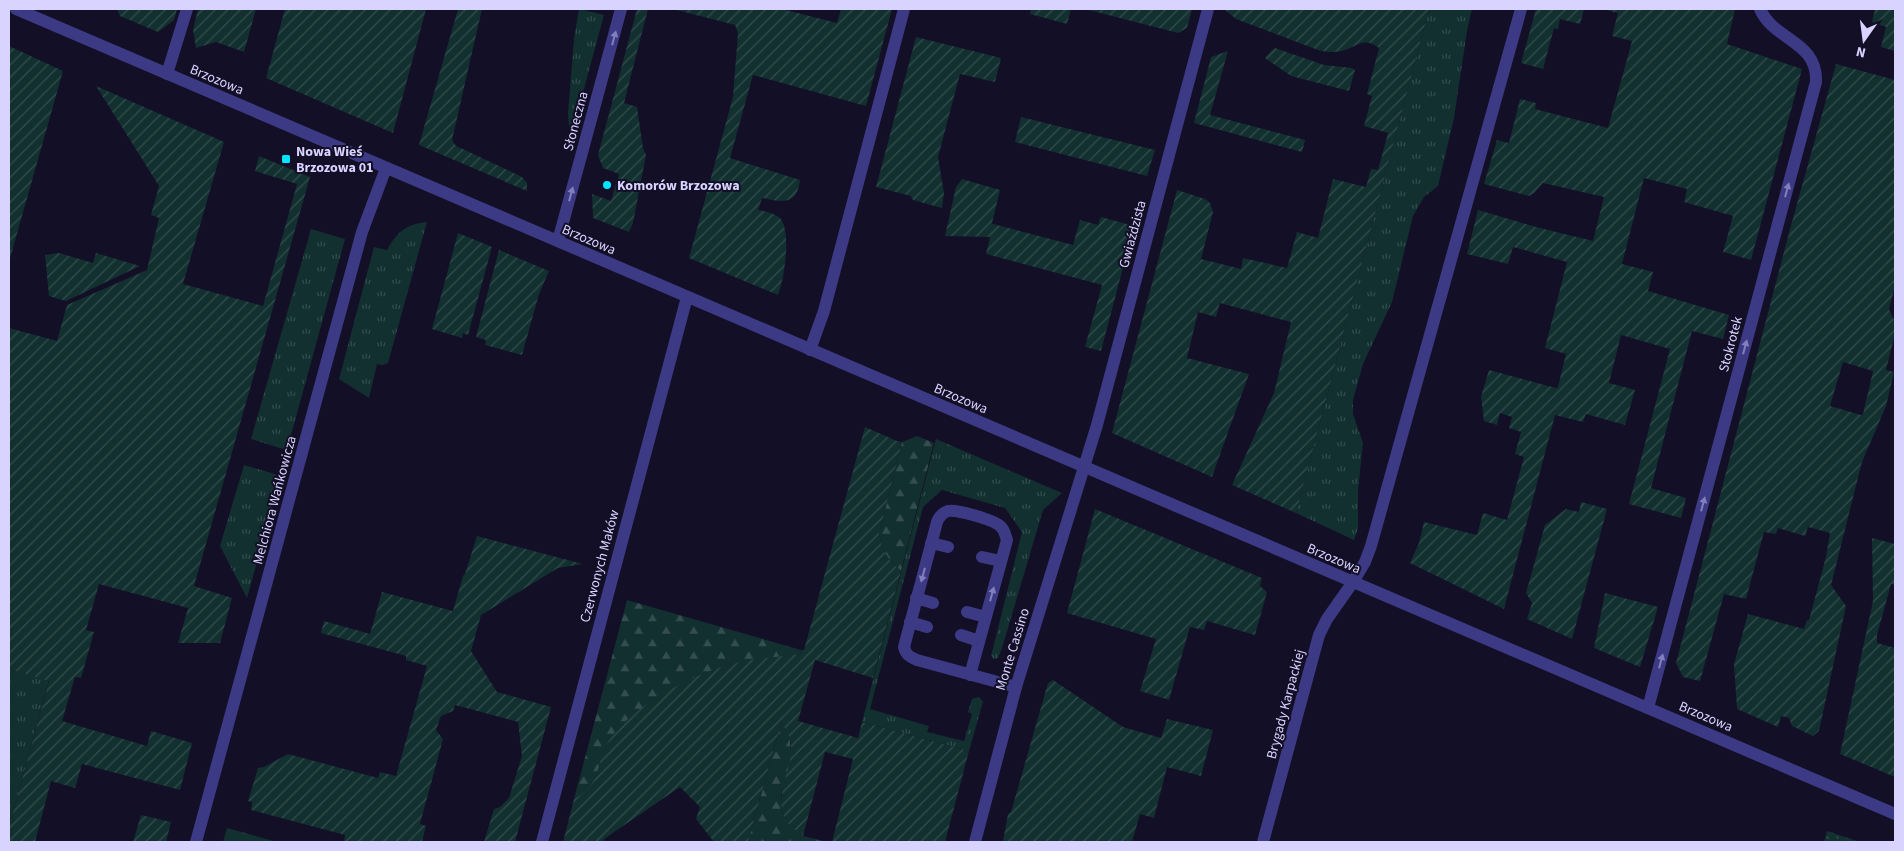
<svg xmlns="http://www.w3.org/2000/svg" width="1904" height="851" viewBox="0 0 1904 851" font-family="'Source Sans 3',sans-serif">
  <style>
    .grass { fill: url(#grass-tufts) }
    .forest { fill: url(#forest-firs) }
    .park { fill: url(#park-dots) }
    .garden { fill: url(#garden-furrows); fill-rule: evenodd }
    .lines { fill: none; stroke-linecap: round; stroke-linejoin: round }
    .service { stroke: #3d3a85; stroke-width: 12 }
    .minor { stroke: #3d3a85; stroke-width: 12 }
    .tertiary { stroke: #3d3a85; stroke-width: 12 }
    .oneway { fill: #837fbc }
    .poi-dot { fill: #00e5ff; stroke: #130f26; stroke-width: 2 }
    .labels { text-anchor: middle; stroke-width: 4; stroke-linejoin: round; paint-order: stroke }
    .street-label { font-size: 14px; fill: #d9d4ff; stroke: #130f26 }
    .poi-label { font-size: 14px; font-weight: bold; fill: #d9d4ff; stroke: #130f26; text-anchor: start }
  </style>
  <defs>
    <pattern id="grass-tufts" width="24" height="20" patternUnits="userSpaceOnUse" patternTransform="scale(1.25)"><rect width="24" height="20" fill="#12302f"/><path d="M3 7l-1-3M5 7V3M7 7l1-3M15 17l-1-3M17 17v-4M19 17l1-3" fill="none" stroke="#344d4e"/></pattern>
    <pattern id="forest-firs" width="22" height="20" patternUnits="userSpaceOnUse" patternTransform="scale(1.25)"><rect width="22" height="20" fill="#12302f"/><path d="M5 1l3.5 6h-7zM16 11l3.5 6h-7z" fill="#344d4e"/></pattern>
    <pattern id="park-dots" width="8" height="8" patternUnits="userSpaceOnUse" patternTransform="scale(1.25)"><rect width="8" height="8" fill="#12302f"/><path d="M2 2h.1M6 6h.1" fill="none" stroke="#344d4e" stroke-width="1.8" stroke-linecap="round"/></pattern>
    <pattern id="garden-furrows" width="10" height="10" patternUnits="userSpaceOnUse" patternTransform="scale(1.25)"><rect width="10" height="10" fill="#12302f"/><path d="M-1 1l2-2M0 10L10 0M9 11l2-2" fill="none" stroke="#344d4e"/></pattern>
  </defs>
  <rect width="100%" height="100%" fill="#130f26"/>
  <!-- grass -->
  <path class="grass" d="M579 9 604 15 572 133 569 126 568 114 574 39Z
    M1429 9H1472L1467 31 1454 118 1438 186 1424 197 1413 216 1392 302 1363 364 1353 400V414L1363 443 1358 490V528L1354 540 1296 513Z
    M427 222 388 363 382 365 377 364 369 398 339 379 374 247 387 250C397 232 406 224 427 222Z
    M311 229 345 239 288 446 283 449 251 439Z
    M936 439 1062 493 1043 510 1002 648 998 658 994 659 991 656 1022 532 1005 508 942 490 923 507 870 709 929 726 927 732 964 741 972 714 968 712 972 699 979 697 983 702 969 751 862 722Z
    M244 465 275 474 280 479 247 598 220 546Z
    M9 669 49 680 9 827Z
    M227 828 277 842H223Z"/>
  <!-- forest -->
  <path class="forest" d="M917 436 934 443 901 571 891 562 883 550 879 534 902 442Z
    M627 600 801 650 800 654 728 665 610 740 592 786 586 793 574 799Z
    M781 723 789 732 792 759 781 796 782 811 786 820 803 836 828 842H748Z"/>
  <!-- park -->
  <path class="park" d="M1827 831 1860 842H1824Z"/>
  <!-- garden -->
  <path class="garden" d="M117 9H177L174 20 158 32 120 16Z
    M198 9H256L244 52 216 42 196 48 193 30Z
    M285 9H426L393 133 266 78Z
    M458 9H482L452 140 456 146 463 149 522 177 527 183V191L419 145Z
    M637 9H648L624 103 637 107 643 148 646 155 633 223 629 232 593 218 592 194 611 201 619 174 603 168 598 155Z
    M673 9H782L837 23 841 9H892L866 106 753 75 730 158 800 180C797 206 781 202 762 198L758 210C764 211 774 213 780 218 792 232 784 280 778 295L689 258 733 97 738 33 735 25Z
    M1031 9H1071L1067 24 1030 14Z
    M1085 9H1192L1187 28 1178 33Z
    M1224 9H1429L1296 513 1232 485 1274 393 1291 322 1220 303 1216 317 1198 312 1187 358 1249 374 1212 477 1112 433 1177 190 1205 199 1210 203 1213 212 1201 259 1241 269 1243 258 1287 268 1297 232 1318 238 1333 179 1366 187 1371 169 1378 170 1388 133 1364 126 1372 96 1367 94 1379 48C1362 36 1358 47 1342 51 1333 53 1326 52 1318 50L1236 19Z
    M1536 9H1584L1580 24 1560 19 1558 29 1554 28 1543 69 1521 63Z
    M1602 9H1735L1727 44 1802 69 1751 260 1723 252 1733 216 1684 202 1687 189 1644 178 1622 264 1653 272 1648 291 1729 315 1723 339 1692 331 1651 488 1686 498 1681 518 1629 504 1670 349 1621 335 1609 383 1635 390 1625 425 1586 414 1583 422 1555 415 1504 609 1410 563 1419 543 1424 522 1477 535 1483 513 1507 520 1524 457 1515 454 1521 432 1509 428 1512 417 1500 413 1497 425 1484 421 1481 397 1489 370 1556 388 1558 387 1566 354 1545 348 1567 262 1513 247 1508 264 1467 254 1478 210 1536 227 1593 241 1604 197 1543 183 1534 193 1529 196 1484 184 1497 140 1509 143 1520 99 1536 103 1535 109 1608 128 1632 41 1612 36 1618 13Z
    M1875 9H1895V51L1881 47 1886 27 1872 22Z
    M916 37 1001 58 995 82 960 74 938 157 944 193 942 208 913 200 911 196 876 187Z
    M9 46 63 71 9 262Z
    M1275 48 1324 65 1352 68 1355 70 1349 91 1291 76 1265 58 1272 50Z
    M1228 51 1210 115 1305 140 1302 152 1194 123 1211 57Z
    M1836 64 1895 80V286L1889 309 1895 322V334L1886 370 1894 372 1886 406 1862 462 1831 585 1846 606 1819 731 1813 736 1792 726 1789 718 1781 716 1778 727 1737 709 1734 664 1748 614 1804 629 1807 620H1809L1826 557 1830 533 1808 527 1805 536 1778 528 1776 534 1764 532 1746 599 1724 594 1700 681 1683 677 1676 663 1790 229ZM1843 362 1873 371 1863 414 1861 415 1830 406Z
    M96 86 224 142 183 284 263 306 297 184 255 171 259 156 310 177 194 586 232 598 220 643H178L188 608 99 584 86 630 94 632 81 678 75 677 62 721 147 746 151 731 192 743 180 790 82 764 75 788 51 781 35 842H9V827L49 681 9 669V328L57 341 67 305 147 270 159 218 151 215 159 186Z
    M1021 117 1155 150 1147 176 1015 142Z
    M962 179 1000 190 992 223 993 224 1073 245 1080 220 1098 225 1101 217 1134 226 1101 351 1085 347 1102 285 986 254 990 237 945 236 956 187Z
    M458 233 492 247 468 335 463 333 462 338 432 329Z
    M499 250 549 271 539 294 522 355 485 345 486 340 476 337Z
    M59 253 93 263 96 253 140 266 66 301 49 296 45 255Z
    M865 427 897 441 902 442 879 534 883 550 891 562 901 571 873 678 815 660 798 721 858 738 862 722 969 751 945 842H832L853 759 825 752 803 836C797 831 789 826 786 820 768 790 809 753 781 723L748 842H714L696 819 700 807 680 787 604 839 603 842H563L574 799C604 783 594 763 610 739 631 707 692 675 728 665 751 659 776 657 800 654L801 650H804Z
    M1581 502 1607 509 1572 639 1527 619 1532 603 1526 593 1545 525 1566 509 1579 512Z
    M1095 509 1262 578 1260 586 1267 592 1255 635 1207 621 1204 630 1190 627 1169 700 1140 691 1156 639 1067 613Z
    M477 536 583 564 558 568 481 615 471 651 497 692 551 707 515 842H484L494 809 500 807 509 798 522 756 518 722 455 705 453 711 441 716 436 730 443 739 420 824 426 826 422 842H344L345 835 251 810 252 802 248 801 258 768 264 767 288 754 378 778 380 772 396 776 427 666 406 660V656L321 633 324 621 370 634 382 592 453 611 463 576 465 574Z
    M1872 538 1895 544V585L1891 584 1877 635V643L1895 648V777L1840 754 1873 601Z
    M1605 593 1658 607 1640 667 1594 648Z
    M1053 680 1123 727 1161 738 1167 719 1213 730 1201 776 1167 767 1154 818 1140 814 1132 842H1009L1003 841 1008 814 1011 812 1048 683Z
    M141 815 171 822 166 842H133Z"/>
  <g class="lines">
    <!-- service -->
    <path class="service" d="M810 350 824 311 904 9
      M931 543 948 547
      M982 557 1001 561
      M1353 582 1365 562 1371 546 1521 9
      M916 598 933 603
      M967 612 986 617
      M910 622 927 627
      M961 635 979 641
      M970 675 1007 540C1005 535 1005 530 1000 526 994 520 956 509 948 511 942 513 939 517 937 522L904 647C906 655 910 657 917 660L1016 687"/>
    <!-- minor -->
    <path class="minor" d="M167 74 187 9
      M558 241 621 9
      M1648 708 1816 82C1818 41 1774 41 1760 9
      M196 842 362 232 386 168
      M542 842 687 297
      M975 842 1016 687 1097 425 1208 9
      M1263 842 1319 635 1327 619 1353 582"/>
    <!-- tertiary -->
    <path class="tertiary" d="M16 9 1895 814"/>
  </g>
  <!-- one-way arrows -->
  <defs><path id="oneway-solid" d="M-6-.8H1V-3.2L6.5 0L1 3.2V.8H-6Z" transform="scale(1.25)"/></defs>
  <g class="oneway">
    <use href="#oneway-solid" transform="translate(614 38) rotate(-75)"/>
    <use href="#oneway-solid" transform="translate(1787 190) rotate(-75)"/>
    <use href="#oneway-solid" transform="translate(571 194) rotate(-75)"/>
    <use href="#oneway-solid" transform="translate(1745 347) rotate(-75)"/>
    <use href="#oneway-solid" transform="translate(1703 504) rotate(-75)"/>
    <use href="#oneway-solid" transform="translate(923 575) rotate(105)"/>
    <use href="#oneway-solid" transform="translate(992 594) rotate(-75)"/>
    <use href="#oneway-solid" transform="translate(1661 661) rotate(-75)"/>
  </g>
  <!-- markers -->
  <g class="poi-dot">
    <rect x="281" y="154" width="10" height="10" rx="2.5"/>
    <circle cx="607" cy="185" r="5"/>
  </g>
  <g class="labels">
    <!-- street labels -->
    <g class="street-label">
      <text transform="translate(217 79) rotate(23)" y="5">Brzozowa</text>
      <text transform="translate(575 121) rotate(-75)" y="5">Słoneczna</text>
      <text transform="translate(1132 234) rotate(-75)" y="5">Gwiaździsta</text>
      <text transform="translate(589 239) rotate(23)" y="5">Brzozowa</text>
      <text transform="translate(1730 344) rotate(-75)" y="5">Stokrotek</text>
      <text transform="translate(961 398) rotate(23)" y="5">Brzozowa</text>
      <text transform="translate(274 500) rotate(-75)" y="5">Melchiora Wańkowicza</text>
      <text transform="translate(1334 558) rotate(23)" y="5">Brzozowa</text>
      <text transform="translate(599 566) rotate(-75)" y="5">Czerwonych Maków</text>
      <text transform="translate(1012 649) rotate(-73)" y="5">Monte Cassino</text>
      <text transform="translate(1285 704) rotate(-75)" y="5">Brygady Karpackiej</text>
      <text transform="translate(1706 716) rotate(23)" y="5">Brzozowa</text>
    </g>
    <!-- poi labels -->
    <g class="poi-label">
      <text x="296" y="156">Nowa Wieś<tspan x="296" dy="16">Brzozowa 01</tspan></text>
      <text x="617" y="190">Komorów Brzozowa</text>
    </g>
  </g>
  <!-- border -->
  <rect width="1904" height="851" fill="none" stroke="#d9d4ff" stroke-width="20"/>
  <!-- north arrow -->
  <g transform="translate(1864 40) rotate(194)" stroke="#130f26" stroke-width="4" paint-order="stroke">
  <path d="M0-4L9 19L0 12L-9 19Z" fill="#d9d4ff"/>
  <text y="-8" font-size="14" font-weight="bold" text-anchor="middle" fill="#d9d4ff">N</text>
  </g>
</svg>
